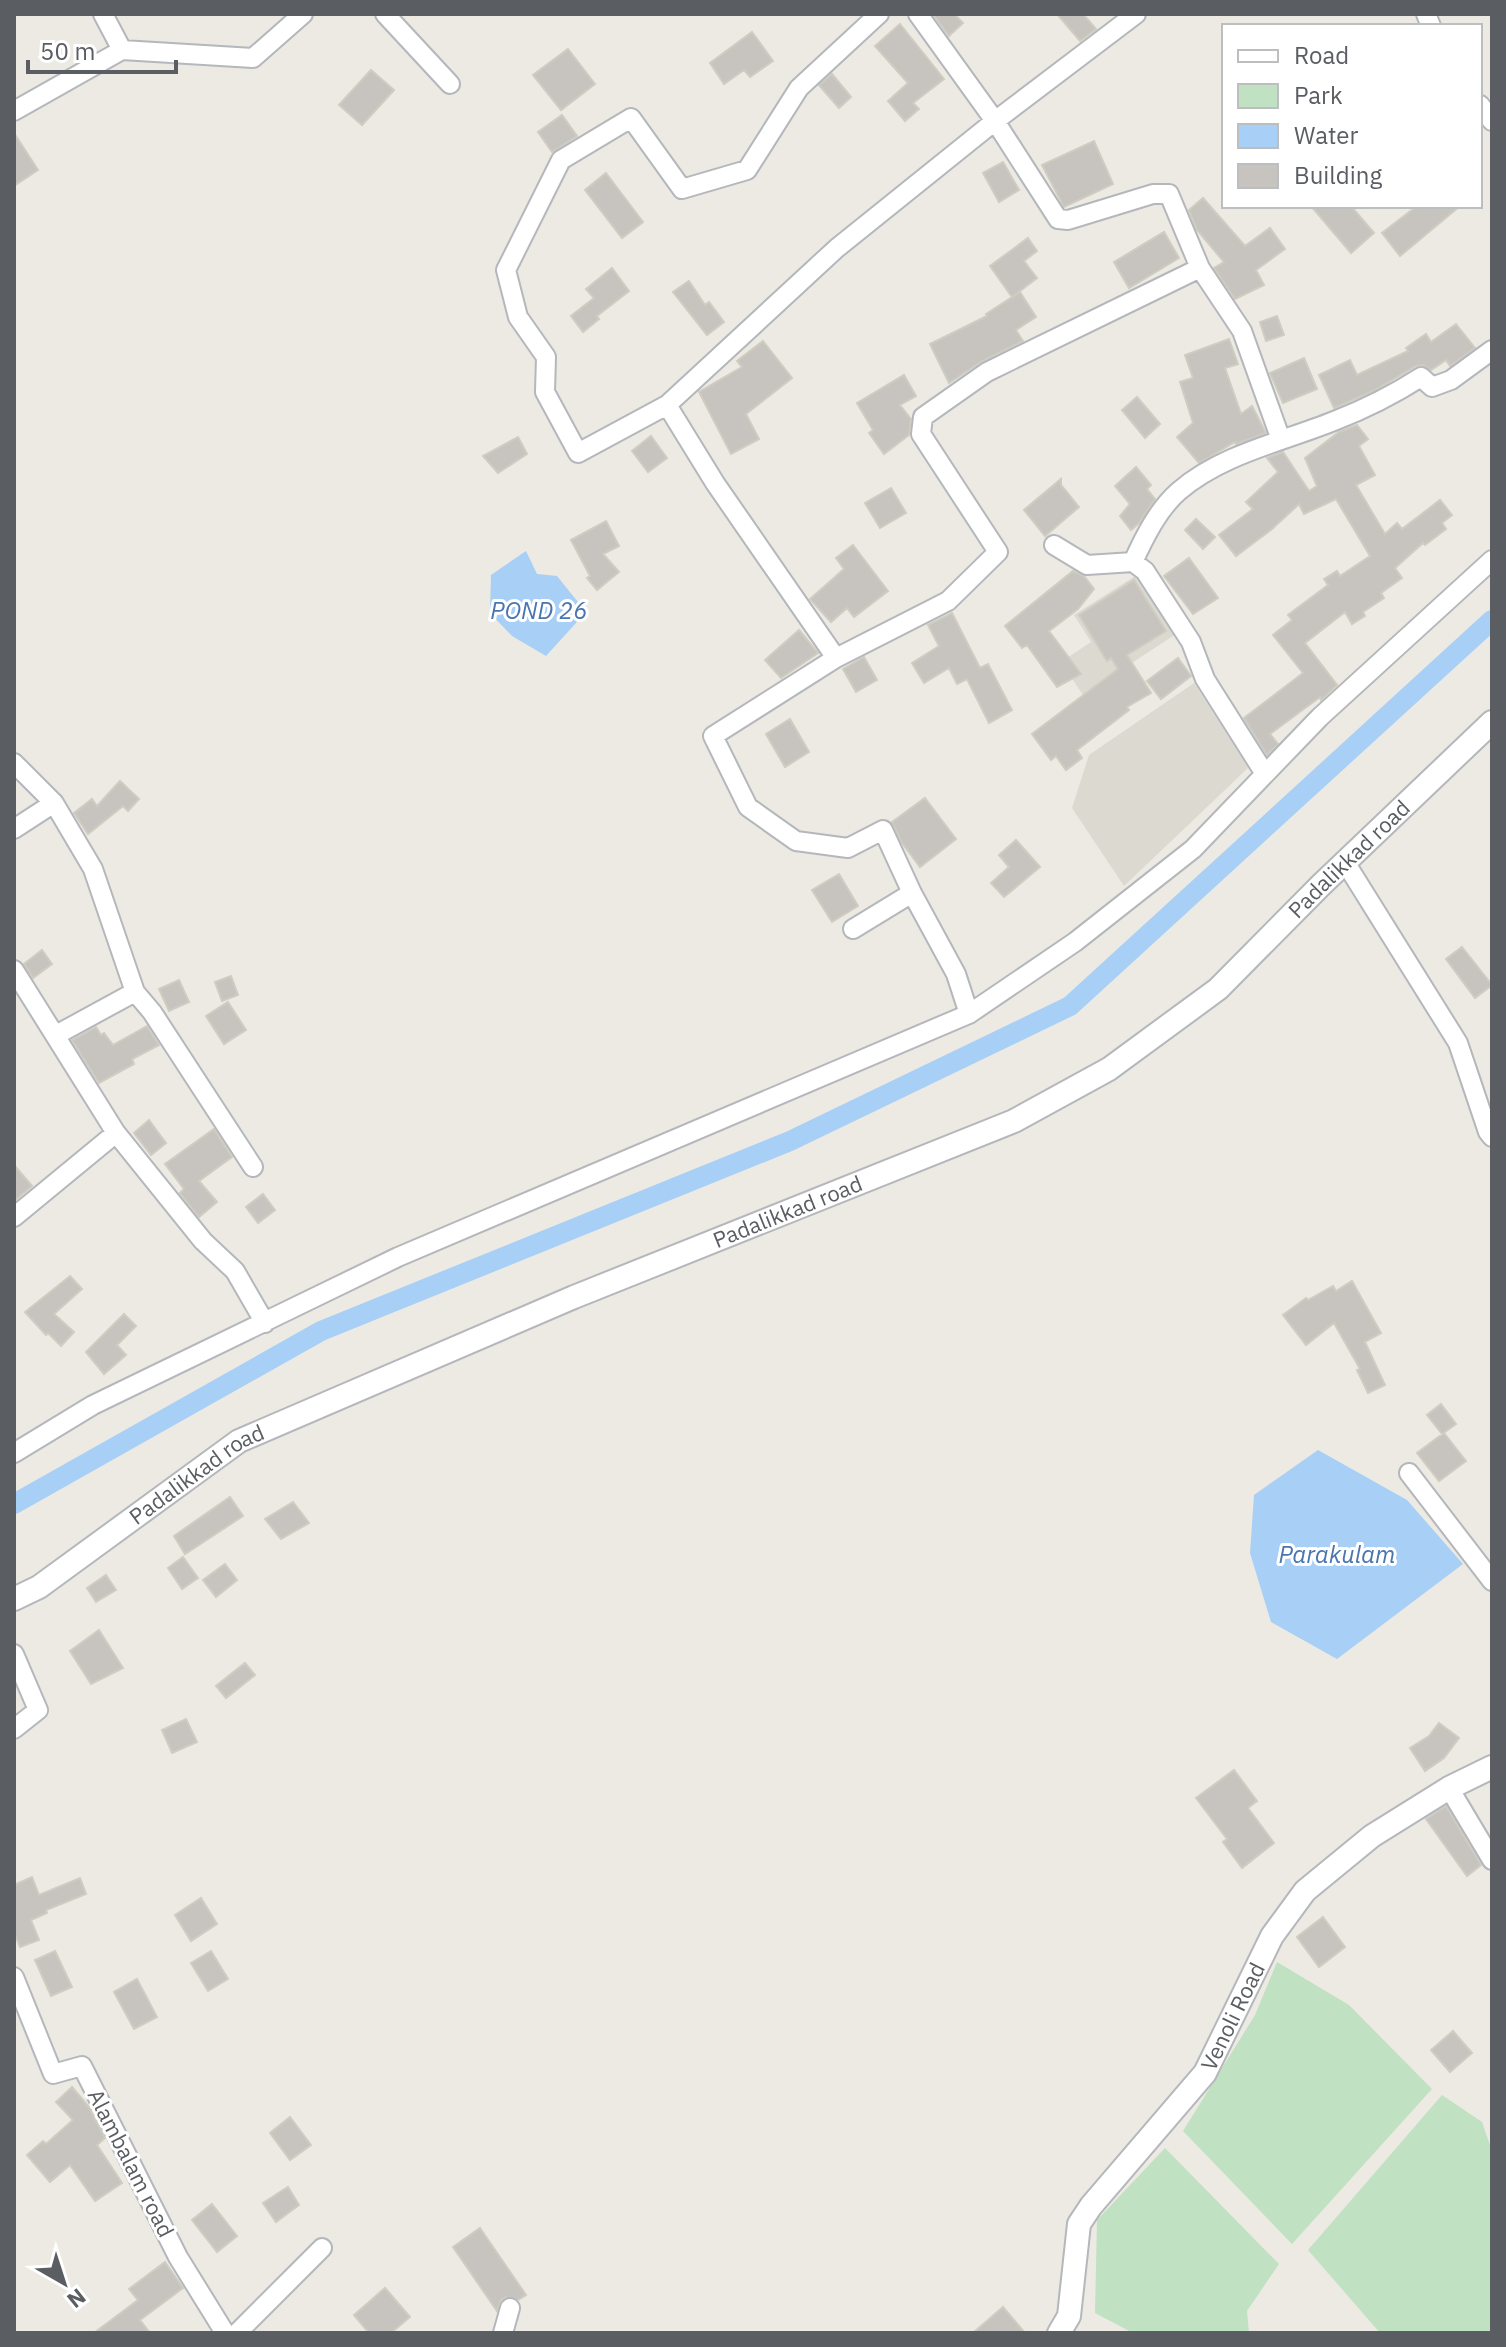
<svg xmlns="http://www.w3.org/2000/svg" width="1506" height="2347" viewBox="0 0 1506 2347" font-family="'IBM Plex Sans',sans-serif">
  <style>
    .education { fill: #dbd9d0 }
    .green { fill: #c1e1c3 }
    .water { fill: #a8cff6 }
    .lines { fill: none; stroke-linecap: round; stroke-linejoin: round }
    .canal { stroke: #a8cff6; stroke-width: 20 }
    .building { fill: #c7c4bf; stroke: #cfccc1; stroke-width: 2 }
    .minor-casing { stroke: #b4b7bb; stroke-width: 22 }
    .tertiary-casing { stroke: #b4b7bb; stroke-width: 26 }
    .minor { stroke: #fff; stroke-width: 18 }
    .tertiary { stroke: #fff; stroke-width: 22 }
    .labels { text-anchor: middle; stroke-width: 6; stroke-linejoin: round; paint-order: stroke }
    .street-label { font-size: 22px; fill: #5a5d61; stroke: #fff }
    .water-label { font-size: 24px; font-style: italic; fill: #4b75ae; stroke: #fff }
  </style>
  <rect width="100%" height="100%" fill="#eceae2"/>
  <!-- education -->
  <path class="education" d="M1137 575 1176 634 1083 695 1061 662 1091 642 1074 615Z
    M1194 683 1248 768 1124 886 1072 808 1089 755Z"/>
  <!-- green -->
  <path class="green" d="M1277 1962 1349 2005 1432 2089 1292 2244 1183 2131 1255 2015Z
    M1442 2095 1482 2122 1492 2151V2333H1380L1308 2250Z
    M1165 2148 1279 2264 1247 2311 1249 2333H1133L1095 2313 1097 2220Z"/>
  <!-- water -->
  <path class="water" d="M526 551 537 574 557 576 586 612 546 656 512 636 490 613 491 575Z
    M1318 1450 1407 1500 1463 1564 1337 1659 1271 1622 1250 1553 1254 1495Z"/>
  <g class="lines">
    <!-- canal -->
    <path class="canal" d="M14 1504 321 1331 790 1141 1070 1006 1492 620"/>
  </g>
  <!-- building -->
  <path class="building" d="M933 14H954L963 23 949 36Z
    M1057 14H1083L1096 29 1080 41Z
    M900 24 944 79 913 103 919 109 905 121 888 101 908 83 875 46Z
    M752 32 773 61 750 77 744 70 724 84 710 63Z
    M568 49 595 84 561 110 533 75Z
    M371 70 394 90 362 125 339 105Z
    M832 74 851 97 839 108 819 85Z
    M562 115 577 136 552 152 538 132Z
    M14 133 38 170 14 186Z
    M1094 141 1113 184 1064 207 1042 165Z
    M1003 162 1019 190 999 202 983 173Z
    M606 173 643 222 622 238 585 190Z
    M1203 198 1245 246 1270 228 1285 249 1256 270 1264 285 1235 299 1214 268 1224 262 1197 230 1189 210Z
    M1311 206H1351L1374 233 1351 253Z
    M1417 206H1460L1400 256 1382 233Z
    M1164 232 1179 258 1129 288 1114 262Z
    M1028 238 1037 251 1024 261 1037 278 1012 297 990 266Z
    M612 268 629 291 597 316 599 319 583 332 571 316 594 298 586 289Z
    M689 281 705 305 709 302 724 322 707 335 673 292Z
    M1020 292 1036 317 1016 330 1023 341 982 361 949 383 930 344 987 316 986 314Z
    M1277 316 1284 335 1266 341 1260 322Z
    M1456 324 1475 348 1450 366 1446 360 1431 370 1423 365 1416 366 1373 391 1334 408 1319 375 1350 360 1357 375 1408 351 1406 348 1426 334 1431 342Z
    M1229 339 1238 364 1225 368 1241 414 1252 406 1266 433 1236 444 1235 442 1199 463 1177 437 1193 423 1180 382 1193 378 1185 355Z
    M763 341 792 378 746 414 759 439 731 454 699 392 742 367 737 361Z
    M1304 358 1317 389 1283 403 1270 373Z
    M904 375 916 396 900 405 911 419 909 435 884 454 869 433 873 430 857 403Z
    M1137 397 1160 424 1145 438 1122 410Z
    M1357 425 1368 439 1359 446 1375 475 1356 485 1385 534 1397 523 1402 529 1440 500 1452 515 1442 523 1446 529 1425 545 1423 543 1395 568 1402 578 1381 593 1384 598 1363 612 1365 616 1352 624 1345 612 1305 643 1337 685 1321 700 1320 697 1270 734 1278 744 1267 755 1244 718 1303 673 1273 635 1292 620 1288 615 1328 585 1324 579 1337 571 1340 576 1370 556 1336 499 1304 514 1299 504 1272 529 1236 556 1219 535 1253 509 1246 502 1278 472 1267 458 1283 452 1309 491 1317 486 1305 458 1339 432Z
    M651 436 667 458 648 472 632 451Z
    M518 437 527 454 498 473 483 456Z
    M1136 467 1151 485 1147 489 1155 499 1139 523 1131 530 1120 516 1130 504 1115 486Z
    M1061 479V485L1079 507 1045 536 1024 510Z
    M891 488 906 513 880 528 865 503Z
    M1196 519 1215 537 1203 549 1185 530Z
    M606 521 619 546 603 554 619 572 597 590 587 578 590 576 571 540Z
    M853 545 888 591 854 617 847 608 831 622 810 599 844 569 836 558Z
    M1189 558 1218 598 1193 614 1164 576Z
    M1073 571 1084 576 1094 589 1078 609 1049 631 1081 674 1057 687 1027 645 1022 648 1005 626Z
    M1134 580 1166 631 1127 655 1151 693 1127 707 1129 710 1077 750 1082 758 1066 770 1056 756 1051 760 1032 734 1118 669 1111 658 1107 661 1079 615Z
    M952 613 980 668 988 664 1012 710 989 723 967 679 957 684 949 668 924 683 912 663 939 646 928 625Z
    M799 630 818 653 781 678 765 660Z
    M864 657 877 680 856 692 843 669Z
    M1178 658 1191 676 1161 699 1147 681Z
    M790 719 809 752 785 767 766 734Z
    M120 781 139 799 128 811 123 806 88 834 74 813 92 799 97 806Z
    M925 798 956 839 920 867 902 843 892 822Z
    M1016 840 1040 867 1004 897 991 883 1009 867 999 855Z
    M839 874 858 906 832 922 812 890Z
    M1462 947 1492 985 1475 998 1446 959Z
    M42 950 52 964 33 978 24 964Z
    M231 976 238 995 222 1001 215 982Z
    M179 980 189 1002 169 1011 159 989Z
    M228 1002 246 1030 224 1044 206 1016Z
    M147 1026 159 1045 132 1059 134 1064 99 1083 72 1040 96 1027 101 1035 104 1033 113 1045Z
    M149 1120 166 1143 151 1155 134 1133Z
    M214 1129 232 1157 199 1181 217 1202 199 1217 180 1193 184 1189 165 1164Z
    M14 1165 32 1186 14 1201Z
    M263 1194 275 1210 258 1223 246 1207Z
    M70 1276 82 1289 54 1314 74 1332 61 1346 48 1333 46 1335 25 1312Z
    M1352 1281 1381 1333 1365 1342 1385 1385 1368 1393 1357 1370 1360 1369 1334 1323 1306 1345 1283 1315 1306 1298 1308 1300 1333 1286 1336 1291Z
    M124 1314 136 1326 117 1345 126 1355 104 1374 86 1352Z
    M1441 1404 1456 1424 1442 1434 1427 1415Z
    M1444 1433 1466 1461 1439 1481 1417 1453Z
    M230 1497 243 1516 185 1554 174 1536Z
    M293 1502 309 1523 281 1539 265 1519Z
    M183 1557 198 1578 182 1589 168 1568Z
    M225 1564 237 1580 216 1597 203 1580Z
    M106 1575 116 1590 96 1602 87 1588Z
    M99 1630 123 1668 91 1684 70 1651Z
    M245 1663 255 1675 226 1698 216 1686Z
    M186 1719 197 1742 172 1753 162 1730Z
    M1439 1723 1459 1738 1444 1758 1425 1771 1410 1748 1429 1736Z
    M1234 1770 1257 1801 1248 1808 1274 1843 1242 1868 1223 1842 1227 1839 1196 1798Z
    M1446 1806 1481 1865 1467 1876 1426 1819Z
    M32 1877 39 1895 80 1878 86 1894 46 1910 47 1913 31 1920 39 1940 20 1947 14 1932V1885Z
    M201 1898 217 1924 191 1941 175 1915Z
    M1323 1917 1345 1947 1319 1967 1297 1937Z
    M55 1951 72 1987 51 1996 35 1960Z
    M211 1951 228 1979 208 1991 191 1963Z
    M137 1979 157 2017 134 2029 114 1992Z
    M1453 2031 1472 2053 1450 2072 1431 2050Z
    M72 2087 89 2107 105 2138 97 2145 122 2183 95 2201 70 2165 50 2182 27 2155 43 2141 46 2144 73 2120 56 2102Z
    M290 2117 311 2145 290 2160 270 2133Z
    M288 2187 299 2205 276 2222 263 2203Z
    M212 2204 237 2236 217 2252 192 2220Z
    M480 2228 526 2295 518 2300 506 2297 501 2300 497 2311 453 2247Z
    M165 2262 183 2288 140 2320 150 2333H94L138 2300 129 2289Z
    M385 2288 410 2317 391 2333H369L354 2315Z
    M1003 2307 1025 2333H973Z"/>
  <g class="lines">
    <!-- minor casing -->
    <g class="minor-casing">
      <path id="minor" d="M385 14 450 84
        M879 14 799 88 747 170 682 189 631 118 561 160 506 270 518 317 546 357 545 392 578 453 667 405 715 483 836 658 713 736 748 807 796 841 848 848 883 830 912 893 956 974 969 1014
        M918 14 995 121 1058 219 1068 220 1153 194H1169L1200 268 1242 331 1281 440
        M1426 14 1431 26
        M122 50 253 58 303 14
        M1480 105 1492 121
        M14 111 122 50 103 14
        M667 405 837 248 995 121 1136 14
        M1054 545 1087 565 1133 562
        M836 658 948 601 998 552 921 434 923 417 987 372 1200 268
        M14 763 54 803 14 829
        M1265 774 1205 679 1191 642 1145 571 1133 562C1144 538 1158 509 1179 491 1222 454 1282 442 1334 421 1365 409 1393 395 1421 377L1432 387 1451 380 1492 350
        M54 803 93 869 135 992 152 1012 253 1167
        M1345 862 1458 1043 1488 1132 1492 1137
        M853 929 912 893
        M14 970 116 1133 203 1241 235 1271 265 1323
        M56 1035 135 992
        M14 1217 116 1133
        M14 1453 93 1405 398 1257 969 1014 1075 942 1193 849 1320 717 1492 560
        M1409 1473 1492 1581
        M14 1654 38 1710 14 1729
        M1449 1788 1492 1860
        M14 1977 53 2074 82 2066 178 2257 225 2333
        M237 2333 322 2248
        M503 2333 510 2308"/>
    </g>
    <!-- tertiary casing -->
    <g class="tertiary-casing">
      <g id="tertiary">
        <path id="s1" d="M14 1599 39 1587 239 1441 574 1297 1014 1121 1109 1069 1218 989 1321 885 1492 722"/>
        <path id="s2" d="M1059 2333 1069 2316 1079 2224 1091 2206 1205 2073 1272 1936 1305 1891 1372 1836 1449 1788 1492 1767"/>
      </g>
    </g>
    <!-- minor -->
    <use href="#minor" class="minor"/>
    <!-- tertiary -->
    <use href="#tertiary" class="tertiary"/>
  </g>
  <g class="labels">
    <!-- street labels -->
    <g class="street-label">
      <text dy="8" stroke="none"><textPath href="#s1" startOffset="1542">Padalikkad road</textPath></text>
      <text dy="8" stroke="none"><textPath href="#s1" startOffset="870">Padalikkad road</textPath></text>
      <text dy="8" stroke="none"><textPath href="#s1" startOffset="222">Padalikkad road</textPath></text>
      <text dy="8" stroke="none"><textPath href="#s2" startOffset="372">Venoli Road</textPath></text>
      <text transform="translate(131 2163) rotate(63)" y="8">Alambalam road</text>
    </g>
    <!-- water labels -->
    <g class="water-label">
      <text x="539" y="619">POND 26</text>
      <text x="1337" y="1563">Parakulam</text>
    </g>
  </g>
  <!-- border -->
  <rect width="1506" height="2347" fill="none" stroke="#5a5d61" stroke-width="32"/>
  <!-- legend -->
  <rect x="1222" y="24" width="260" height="184" fill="#ffffff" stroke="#bdbec0" stroke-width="2"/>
  <rect x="1238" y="50" width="40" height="12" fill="#ffffff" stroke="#bdbec0" stroke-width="2"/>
  <text x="1294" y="64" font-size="24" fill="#5a5d61">Road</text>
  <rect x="1238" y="84" width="40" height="24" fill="#c1e1c3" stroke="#bdbec0" stroke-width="2"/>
  <text x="1294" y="104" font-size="24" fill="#5a5d61">Park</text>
  <rect x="1238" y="124" width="40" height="24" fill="#a8cff6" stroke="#bdbec0" stroke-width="2"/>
  <text x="1294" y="144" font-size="24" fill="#5a5d61">Water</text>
  <rect x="1238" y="164" width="40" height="24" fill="#c7c4bf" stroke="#bdbec0" stroke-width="2"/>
  <text x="1294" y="184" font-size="24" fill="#5a5d61">Building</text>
  <!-- north arrow -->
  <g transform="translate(64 2283) rotate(141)" stroke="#ffffff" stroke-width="6" paint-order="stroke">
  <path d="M0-6L14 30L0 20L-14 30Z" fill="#5a5d61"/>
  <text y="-12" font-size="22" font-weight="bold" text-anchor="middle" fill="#5a5d61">N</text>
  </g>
  <!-- scale -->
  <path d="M28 60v12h148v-12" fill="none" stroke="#5a5d61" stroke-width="4"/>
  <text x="40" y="60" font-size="24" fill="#5a5d61" stroke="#ffffff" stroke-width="6" paint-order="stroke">50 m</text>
</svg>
